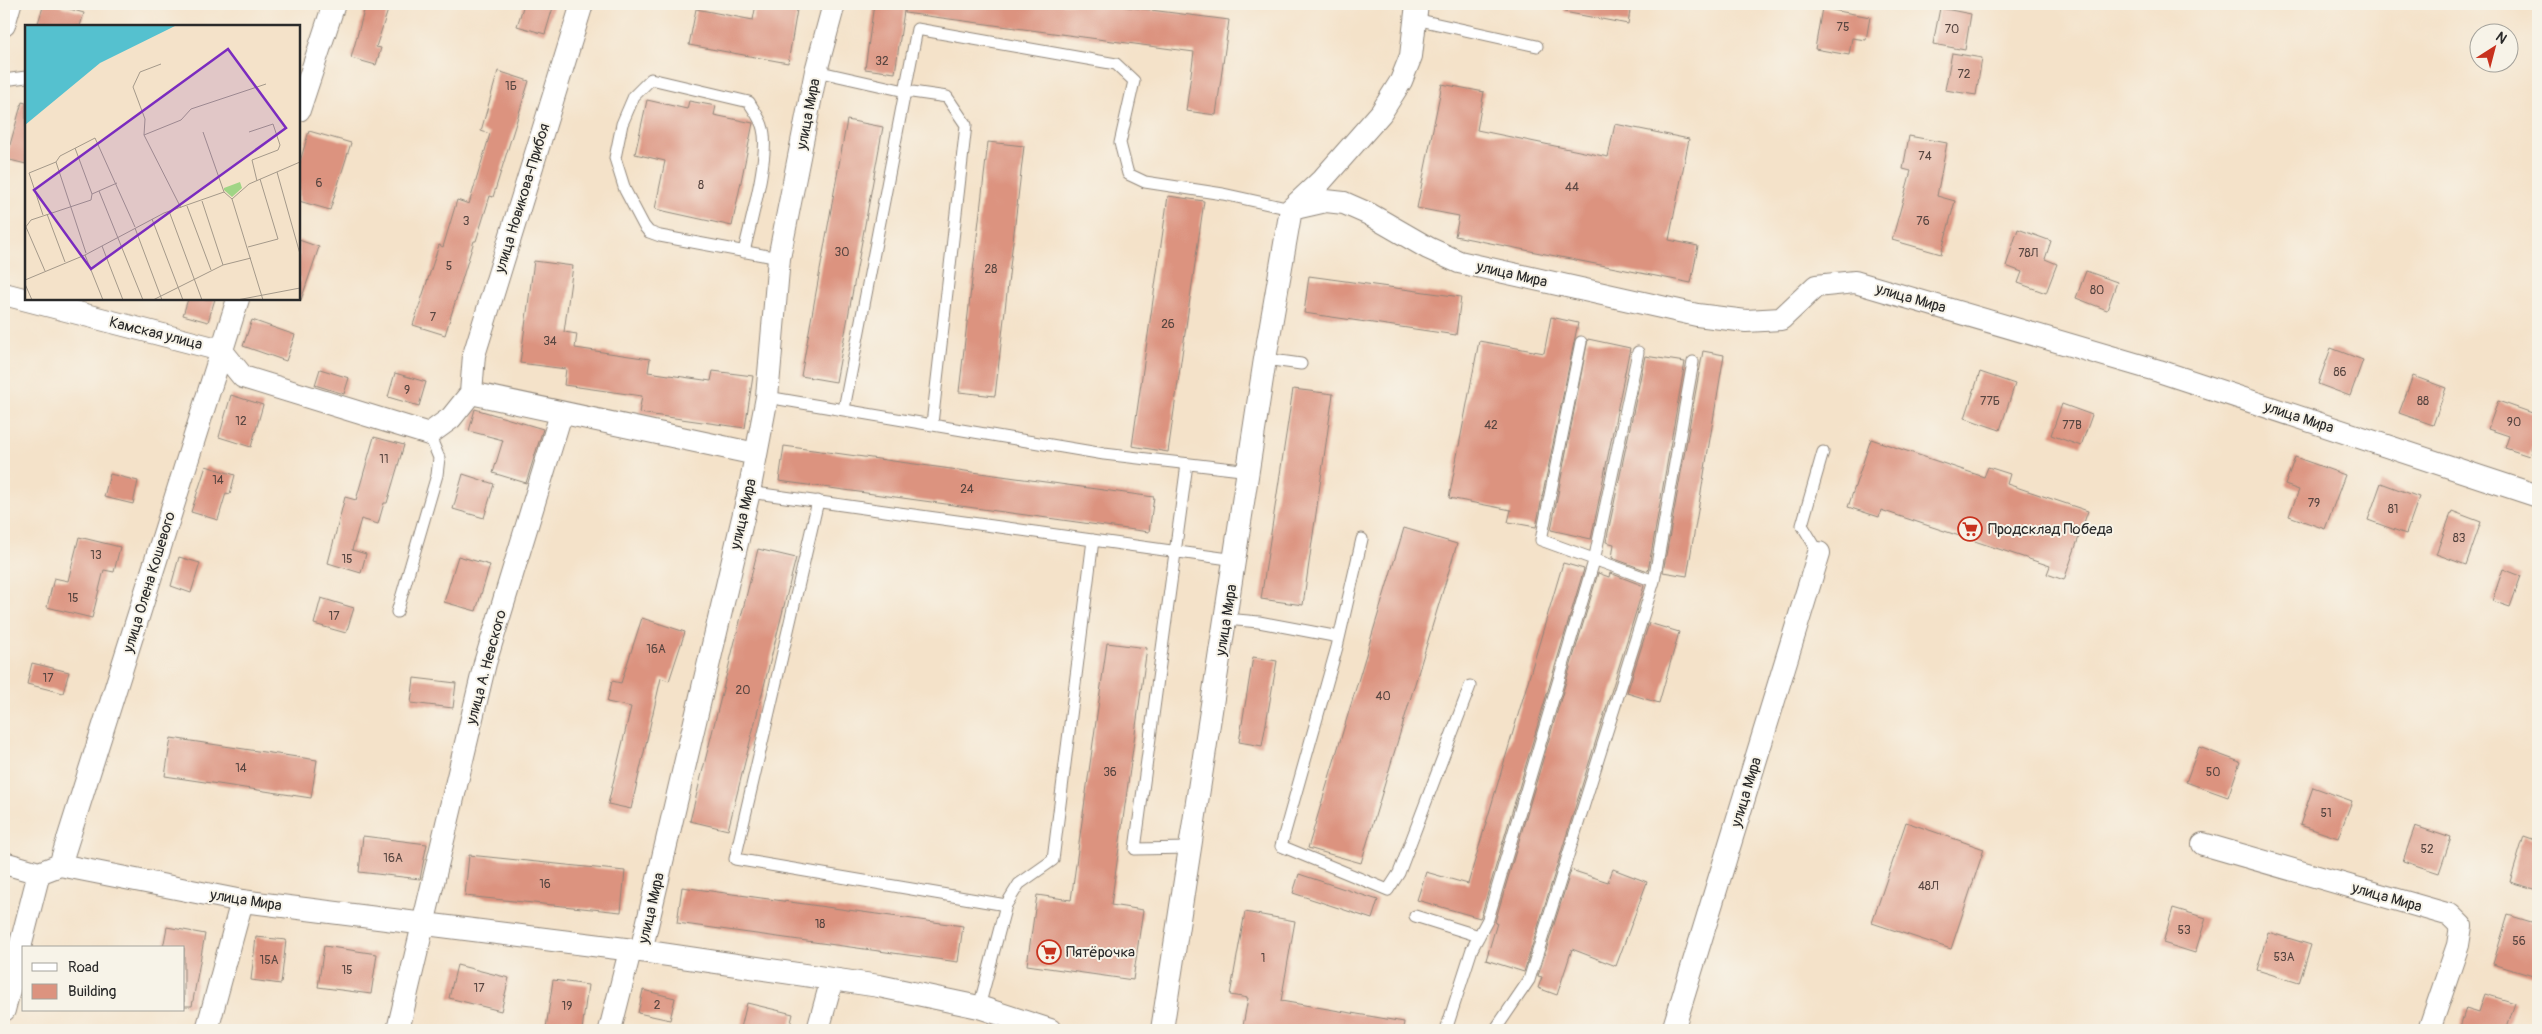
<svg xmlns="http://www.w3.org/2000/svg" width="2542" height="1034" viewBox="0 0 2542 1034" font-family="Pangolin,sans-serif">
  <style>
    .building { fill: #dc937f }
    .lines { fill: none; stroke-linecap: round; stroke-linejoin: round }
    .lane-casing { stroke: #90867a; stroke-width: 13 }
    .street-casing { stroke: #90867a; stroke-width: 24 }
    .lane { stroke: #fff; stroke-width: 11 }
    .street { stroke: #fff; stroke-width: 22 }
    .labels { text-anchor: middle; stroke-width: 4; stroke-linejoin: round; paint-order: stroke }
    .number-label { font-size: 12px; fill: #574540 }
    .street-label { font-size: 15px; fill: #2b2b2b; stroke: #f7f3e8 }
    .poi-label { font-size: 15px; fill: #2b2b2b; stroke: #f7f3e8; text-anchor: start }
    .inset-road { fill: none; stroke: #a4998a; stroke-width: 1 }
    .view { fill: #7b2cbf; fill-opacity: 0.15; stroke: #7b2cbf; stroke-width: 2.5 }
    .inset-edge { fill: none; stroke: #2b2b2b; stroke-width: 2.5 }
  </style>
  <rect width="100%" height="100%" fill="#f7f3e8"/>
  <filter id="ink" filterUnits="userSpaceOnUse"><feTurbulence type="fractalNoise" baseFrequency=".02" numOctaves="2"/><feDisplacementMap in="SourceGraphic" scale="10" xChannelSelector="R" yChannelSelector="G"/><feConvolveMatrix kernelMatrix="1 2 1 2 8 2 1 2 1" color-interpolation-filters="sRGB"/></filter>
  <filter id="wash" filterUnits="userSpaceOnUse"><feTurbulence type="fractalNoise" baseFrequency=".0096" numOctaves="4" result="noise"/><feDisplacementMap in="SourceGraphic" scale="20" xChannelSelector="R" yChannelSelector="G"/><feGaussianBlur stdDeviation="1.12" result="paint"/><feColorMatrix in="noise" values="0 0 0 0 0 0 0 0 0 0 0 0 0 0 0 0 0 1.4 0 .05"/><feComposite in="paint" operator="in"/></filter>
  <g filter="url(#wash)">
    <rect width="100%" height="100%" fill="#f4e2c9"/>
    <g id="blocks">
      <!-- building -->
      <path class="building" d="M44 4H52L84 13 80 26H37Z
        M366 4 388 10 376 47 381 48 376 65 351 58Z
        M524 4H554L545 34 517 26Z
        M756 4H798L788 63 689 45 696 9 753 20Z
        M874 4H905L895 73 865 69Z
        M906 4H1104L1229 20 1216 115 1186 111 1194 52 905 13Z
        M1564 4H1631L1628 24 1564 12Z
        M1822 8 1870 17 1866 40 1852 38 1849 55 1815 49Z
        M1940 8 1971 14 1965 50 1933 44Z
        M1952 53 1982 58 1976 95 1945 90Z
        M498 71 529 81 493 197 490 196 476 241H474L445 335 413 325 439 245 443 247 457 200 469 204 490 134 481 131Z
        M1442 84 1484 92 1477 130 1608 157 1615 124 1689 139 1669 240 1698 246 1691 283 1455 236 1459 216 1417 208Z
        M647 100 687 109 689 101 716 106 714 115 753 123 732 226 655 209 665 161 635 154Z
        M22 102 26 103V164L6 159Z
        M847 120 883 127 836 382 801 376Z
        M309 131 351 143 330 210 299 201V165Z
        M1909 136 1947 143 1937 196 1955 201 1941 254 1892 240 1911 171 1903 169Z
        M988 142 1024 146 995 396 959 392Z
        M1168 196 1204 201 1168 452 1132 446Z
        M2018 229 2051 241 2045 259 2057 264 2046 293 2018 283 2022 272 2006 266Z
        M299 240 319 247 301 300 299 299Z
        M534 261 573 266 564 332 577 334 575 348 650 359 648 372 711 381 713 371 753 376 745 428 639 413 642 396 564 385 566 369 520 363Z
        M2086 271 2117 282 2107 310 2076 298Z
        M1309 276 1461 297 1456 335 1304 313Z
        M188 299H215L208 322 183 315Z
        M1551 317 1578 323 1536 527 1508 522 1511 510 1449 498 1479 341 1544 353Z
        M252 320 295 335 286 361 243 346Z
        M1588 339 1630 348 1591 539 1551 530Z
        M2331 348 2363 360 2350 396 2318 384Z
        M1703 351 1724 355 1687 576 1663 572Z
        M1645 356 1685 362 1648 571 1612 558 1614 544 1606 542Z
        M320 369 349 378 344 394 315 385Z
        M1980 372 2015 384 2000 430 1965 418Z
        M395 373 426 382 419 406 388 397Z
        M2413 376 2446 388 2433 425 2399 413Z
        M1293 389 1333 394 1303 605 1261 599Z
        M231 395 263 405 251 447 219 437Z
        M2498 401 2538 415V429L2529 456 2505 448 2509 436 2488 429Z
        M2062 404 2092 415 2081 446 2051 435Z
        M475 409 543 429 526 483 493 473 503 440 469 431Z
        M374 437 404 445 387 503H384L378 524 361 519 352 550 366 554 361 573 328 563 345 497 356 500Z
        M1871 439 1984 477 1988 467 2010 474 2007 484 2088 511 2064 580 2047 574 2050 566 1881 510 1879 517 1848 507Z
        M784 446 1154 497 1149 532 779 481Z
        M2295 457 2345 475 2325 529 2289 516 2299 490 2285 485Z
        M206 466 235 475 230 494 226 493 218 520 191 512Z
        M110 474 138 481 133 504 104 497Z
        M463 474 494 484 484 518 453 509Z
        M2381 483 2419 497 2406 534 2368 520Z
        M2452 511 2481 522 2466 565 2436 554Z
        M1404 528 1457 544 1361 863 1308 848Z
        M79 537 120 547 114 572 104 570 92 618 47 607 54 578 68 581Z
        M758 549 796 558 728 830 690 821Z
        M458 556 490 565 476 611 444 602Z
        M179 557 200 563 191 593 171 586Z
        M1563 563 1584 569 1481 916 1480 918 1417 900 1426 872 1468 884Z
        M2503 569 2521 576 2510 607 2492 601Z
        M1598 573 1609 577 1610 573 1644 586 1524 972 1486 960 1497 923 1495 922Z
        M321 598 354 608 346 633 314 624Z
        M642 618 685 632 669 681 661 678 631 809 608 804 631 707 607 702 612 681 621 683Z
        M1649 623 1679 632 1659 703 1627 693Z
        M1107 643 1147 648 1111 905 1143 910 1133 980 1027 965 1037 895 1071 900Z
        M1253 657 1277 661 1262 746 1239 742Z
        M32 663 69 672 63 693 27 684Z
        M414 678 456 683 453 708 411 703Z
        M171 738 317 760 311 798 165 776Z
        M2199 747 2240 762 2228 797 2186 782Z
        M2313 787 2352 801 2338 838 2300 825Z
        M1906 822 1984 849 1951 949 1872 923Z
        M2415 826 2451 838 2439 873 2403 861Z
        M363 836 427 844 420 879 359 872Z
        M2524 836 2538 841V890L2510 882Z
        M469 855 625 871 621 912 465 896Z
        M1613 869 1647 882 1616 966 1572 949 1557 995 1538 988 1542 977 1538 976 1571 870 1608 882Z
        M1299 874 1378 900 1372 919 1293 893Z
        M682 887 963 926 958 962 677 923Z
        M2173 908 2206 918 2195 953 2163 943Z
        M1245 912 1295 921 1281 1001 1404 1022 1403 1030H1269L1243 1026 1248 998 1230 995Z
        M2508 915 2538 924V958L2533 976 2493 964Z
        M167 927 205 934 192 1006H184V948H163Z
        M2268 932 2311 945 2299 983 2257 970Z
        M256 937 286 940 281 984 251 980Z
        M324 946 377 954 371 994 318 987Z
        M457 965 509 978 501 1011 449 998Z
        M553 980 588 985 582 1030 546 1028Z
        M643 990 675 998 670 1020 638 1013Z
        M2485 994 2515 1003 2506 1030H2471L2460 1027 2466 1008 2479 1012Z
        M747 1003 793 1014 789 1030H751L741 1028Z"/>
    </g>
  </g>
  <g filter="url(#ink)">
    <use href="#blocks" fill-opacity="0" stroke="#90867a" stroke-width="1"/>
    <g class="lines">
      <!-- lane casing -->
      <g class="lane-casing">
        <path id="lane" d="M1415 19 1537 46
          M816 71 905 91 947 97 966 125 932 424
          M4 80 26 77
          M744 252C750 224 770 155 763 129 761 119 754 111 749 102L651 79 634 96 622 124 615 158 625 190 644 226 649 232 660 236 779 258
          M1581 342 1541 540 1654 581 1693 362
          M1265 359 1301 364
          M767 397 1104 454 1250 471
          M844 409 917 29 1116 64 1134 81 1120 143 1128 174 1145 182 1223 194 1291 209
          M1187 464 1135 849 1190 848
          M749 492 1236 560
          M818 501 735 859 1006 905 979 1007
          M1362 539 1337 647 1281 846 1388 890 1399 873 1470 686
          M1819 553 1802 525 1823 452
          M397 612 437 475 439 458 429 434
          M1226 619 1259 622 1339 637
          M1006 905 1019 884 1053 860 1093 540
          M1415 916 1479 936
          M1446 1030 1472 949 1488 919 1594 561 1638 352
          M1495 1030 1529 980 1654 581"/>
      </g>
      <!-- street casing -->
      <g class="street-casing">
        <path id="street" d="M4 25 10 4
          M299 110 334 4
          M1291 209 1326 201 1344 203 1369 214 1428 248 1459 262 1697 315 1746 321 1781 319 1816 286 1855 282 2159 371 2538 496
          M4 294 221 350 243 377 429 434 451 418 471 393 756 454
          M471 393 474 355 582 4
          M2203 844 2450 915 2461 926 2458 945 2429 1030
          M4 863 39 873 60 865 242 901 641 951 879 986 979 1007 1050 1030
          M60 865 238 299
          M641 951 749 492 767 397 779 258 816 71 834 4
          M4 1010 39 873
          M207 1030 242 901
          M398 1030 485 663 561 414
          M610 1030 630 951
          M818 1030 832 979
          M1162 1030 1265 359 1291 209 1322 180 1381 113 1401 81 1411 56 1417 4
          M1673 1030 1819 553"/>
      </g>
      <!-- lane -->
      <use href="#lane" class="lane"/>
      <!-- street -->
      <use href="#street" class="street"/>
    </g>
  </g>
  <!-- icons -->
  <defs>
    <g id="supermarket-ring" transform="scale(1.25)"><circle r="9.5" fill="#f7f3e8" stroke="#c8321e" stroke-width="1.5"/><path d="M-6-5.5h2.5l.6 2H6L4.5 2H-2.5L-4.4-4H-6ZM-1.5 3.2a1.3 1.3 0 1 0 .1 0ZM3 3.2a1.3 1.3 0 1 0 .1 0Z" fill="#c8321e"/></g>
  </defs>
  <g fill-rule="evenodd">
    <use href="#supermarket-ring" x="1970" y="529"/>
    <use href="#supermarket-ring" x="1049" y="952"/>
  </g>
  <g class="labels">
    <!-- number labels -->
    <g class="number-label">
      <text x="1843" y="31">75</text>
      <text x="1952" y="33">70</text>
      <text x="882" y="65">32</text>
      <text x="1964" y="78">72</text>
      <text x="511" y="90">1Б</text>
      <text x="1925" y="160">74</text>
      <text x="319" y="187">6</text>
      <text x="701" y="189">8</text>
      <text x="1572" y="191">44</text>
      <text x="466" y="225">3</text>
      <text x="1923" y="225">76</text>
      <text x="842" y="256">30</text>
      <text x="2028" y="257">78Л</text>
      <text x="449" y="270">5</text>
      <text x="991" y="273">28</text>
      <text x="2097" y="294">80</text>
      <text x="433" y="321">7</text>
      <text x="1168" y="328">26</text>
      <text x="550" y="345">34</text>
      <text x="2340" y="376">86</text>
      <text x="407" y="394">9</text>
      <text x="1990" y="405">77Б</text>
      <text x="2423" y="405">88</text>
      <text x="241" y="425">12</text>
      <text x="2514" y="426">90</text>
      <text x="1491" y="429">42</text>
      <text x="2072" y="429">77В</text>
      <text x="384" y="463">11</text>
      <text x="218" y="484">14</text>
      <text x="967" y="493">24</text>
      <text x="2314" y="507">79</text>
      <text x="2393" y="513">81</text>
      <text x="2459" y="542">83</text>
      <text x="96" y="559">13</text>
      <text x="347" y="563">15</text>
      <text x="73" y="602">15</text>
      <text x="334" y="620">17</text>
      <text x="656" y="653">16А</text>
      <text x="48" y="682">17</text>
      <text x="743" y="694">20</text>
      <text x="1383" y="700">40</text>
      <text x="241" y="772">14</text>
      <text x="1110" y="776">36</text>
      <text x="2213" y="776">50</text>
      <text x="2326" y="817">51</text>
      <text x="2427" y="853">52</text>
      <text x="393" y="862">16А</text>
      <text x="545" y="888">16</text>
      <text x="1928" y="890">48Л</text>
      <text x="820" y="928">18</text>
      <text x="2184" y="934">53</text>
      <text x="2519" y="945">56</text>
      <text x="2284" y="961">53А</text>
      <text x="1263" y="962">1</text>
      <text x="269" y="964">15А</text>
      <text x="347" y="974">15</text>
      <text x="479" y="992">17</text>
      <text x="657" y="1009">2</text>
      <text x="567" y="1010">19</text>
    </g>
    <!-- street labels -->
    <g class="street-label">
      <text transform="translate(808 114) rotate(-79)" y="5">улица Мира</text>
      <text transform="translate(522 198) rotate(-73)" y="5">улица Новикова-Прибоя</text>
      <text transform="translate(1512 274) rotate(13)" y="5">улица Мира</text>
      <text transform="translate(1911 298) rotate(16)" y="5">улица Мира</text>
      <text transform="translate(156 333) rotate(14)" y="5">Камская улица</text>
      <text transform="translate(2299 417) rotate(18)" y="5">улица Мира</text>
      <text transform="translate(743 514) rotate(-77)" y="5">улица Мира</text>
      <text transform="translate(149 582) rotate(-73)" y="5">улица Олена Кошевого</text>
      <text transform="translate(1226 620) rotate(-81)" y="5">улица Мира</text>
      <text transform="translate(486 667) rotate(-75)" y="5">улица А. Невского</text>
      <text transform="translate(1746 792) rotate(-73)" y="5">улица Мира</text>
      <text transform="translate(2387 897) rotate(16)" y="5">улица Мира</text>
      <text transform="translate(246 900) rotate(9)" y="5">улица Мира</text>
      <text transform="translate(651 908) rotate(-77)" y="5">улица Мира</text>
    </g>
    <!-- poi labels -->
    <g class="poi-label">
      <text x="1988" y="534">Продсклад Победа</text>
      <text x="1066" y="957">Пятёрочка</text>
    </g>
  </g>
  <!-- overview -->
  <g transform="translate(25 25)">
    <rect width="275" height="275" fill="#f4e2c9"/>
    <path d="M215 157 217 163 207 172 199 165V163Z" fill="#a0d586"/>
    <path d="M0 0H152L75 38 0 100Z" fill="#55c1cf"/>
    <path class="inset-road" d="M136 39 115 47 108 62 120 94 119 110 156 183M178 107 199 167M224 107 248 99 255 120 253 125 227 135 232 156M119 110 156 95 166 84 241 59M50 123 67 169M31 137 61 228M252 147 275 229M74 166 118 275M207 174 238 275M177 176 198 240M162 181 186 245M144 186 177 275M22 189 40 237M18 190 4 148 31 137 35 131 70 113 110 202M127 194 158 275M1 202 20 246M0 203 6 195 66 175 67 169 92 158M110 203 137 275M77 221 98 275M223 222 253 214 235 154M60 230 78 275M0 255 60 230 139 188 199 167 207 174 224 159 275 137M0 259 7 275M128 275 198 240 226 233M212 275 275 263"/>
    <path class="view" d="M203 24 261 103 66 244 9 165Z"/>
    <rect width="275" height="275" class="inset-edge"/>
  </g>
  <!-- margin -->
  <rect width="2542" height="1034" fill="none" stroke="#f7f3e8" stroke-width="20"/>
  <!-- legend -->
  <rect x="22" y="946" width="162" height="65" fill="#f7f3e8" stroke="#a5a39c"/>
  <rect x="32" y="963" width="25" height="8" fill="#ffffff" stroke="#a5a39c"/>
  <text x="68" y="972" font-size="15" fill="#2b2b2b">Road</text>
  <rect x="32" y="984" width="25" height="15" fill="#dc937f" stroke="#a5a39c"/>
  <text x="68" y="996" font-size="15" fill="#2b2b2b">Building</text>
  <!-- north arrow -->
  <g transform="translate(2494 48) rotate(36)"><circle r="24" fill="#f7f3e8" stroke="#a5a39c"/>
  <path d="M0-4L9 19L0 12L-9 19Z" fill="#c8321e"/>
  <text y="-8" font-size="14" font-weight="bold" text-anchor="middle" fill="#2b2b2b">N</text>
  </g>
</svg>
